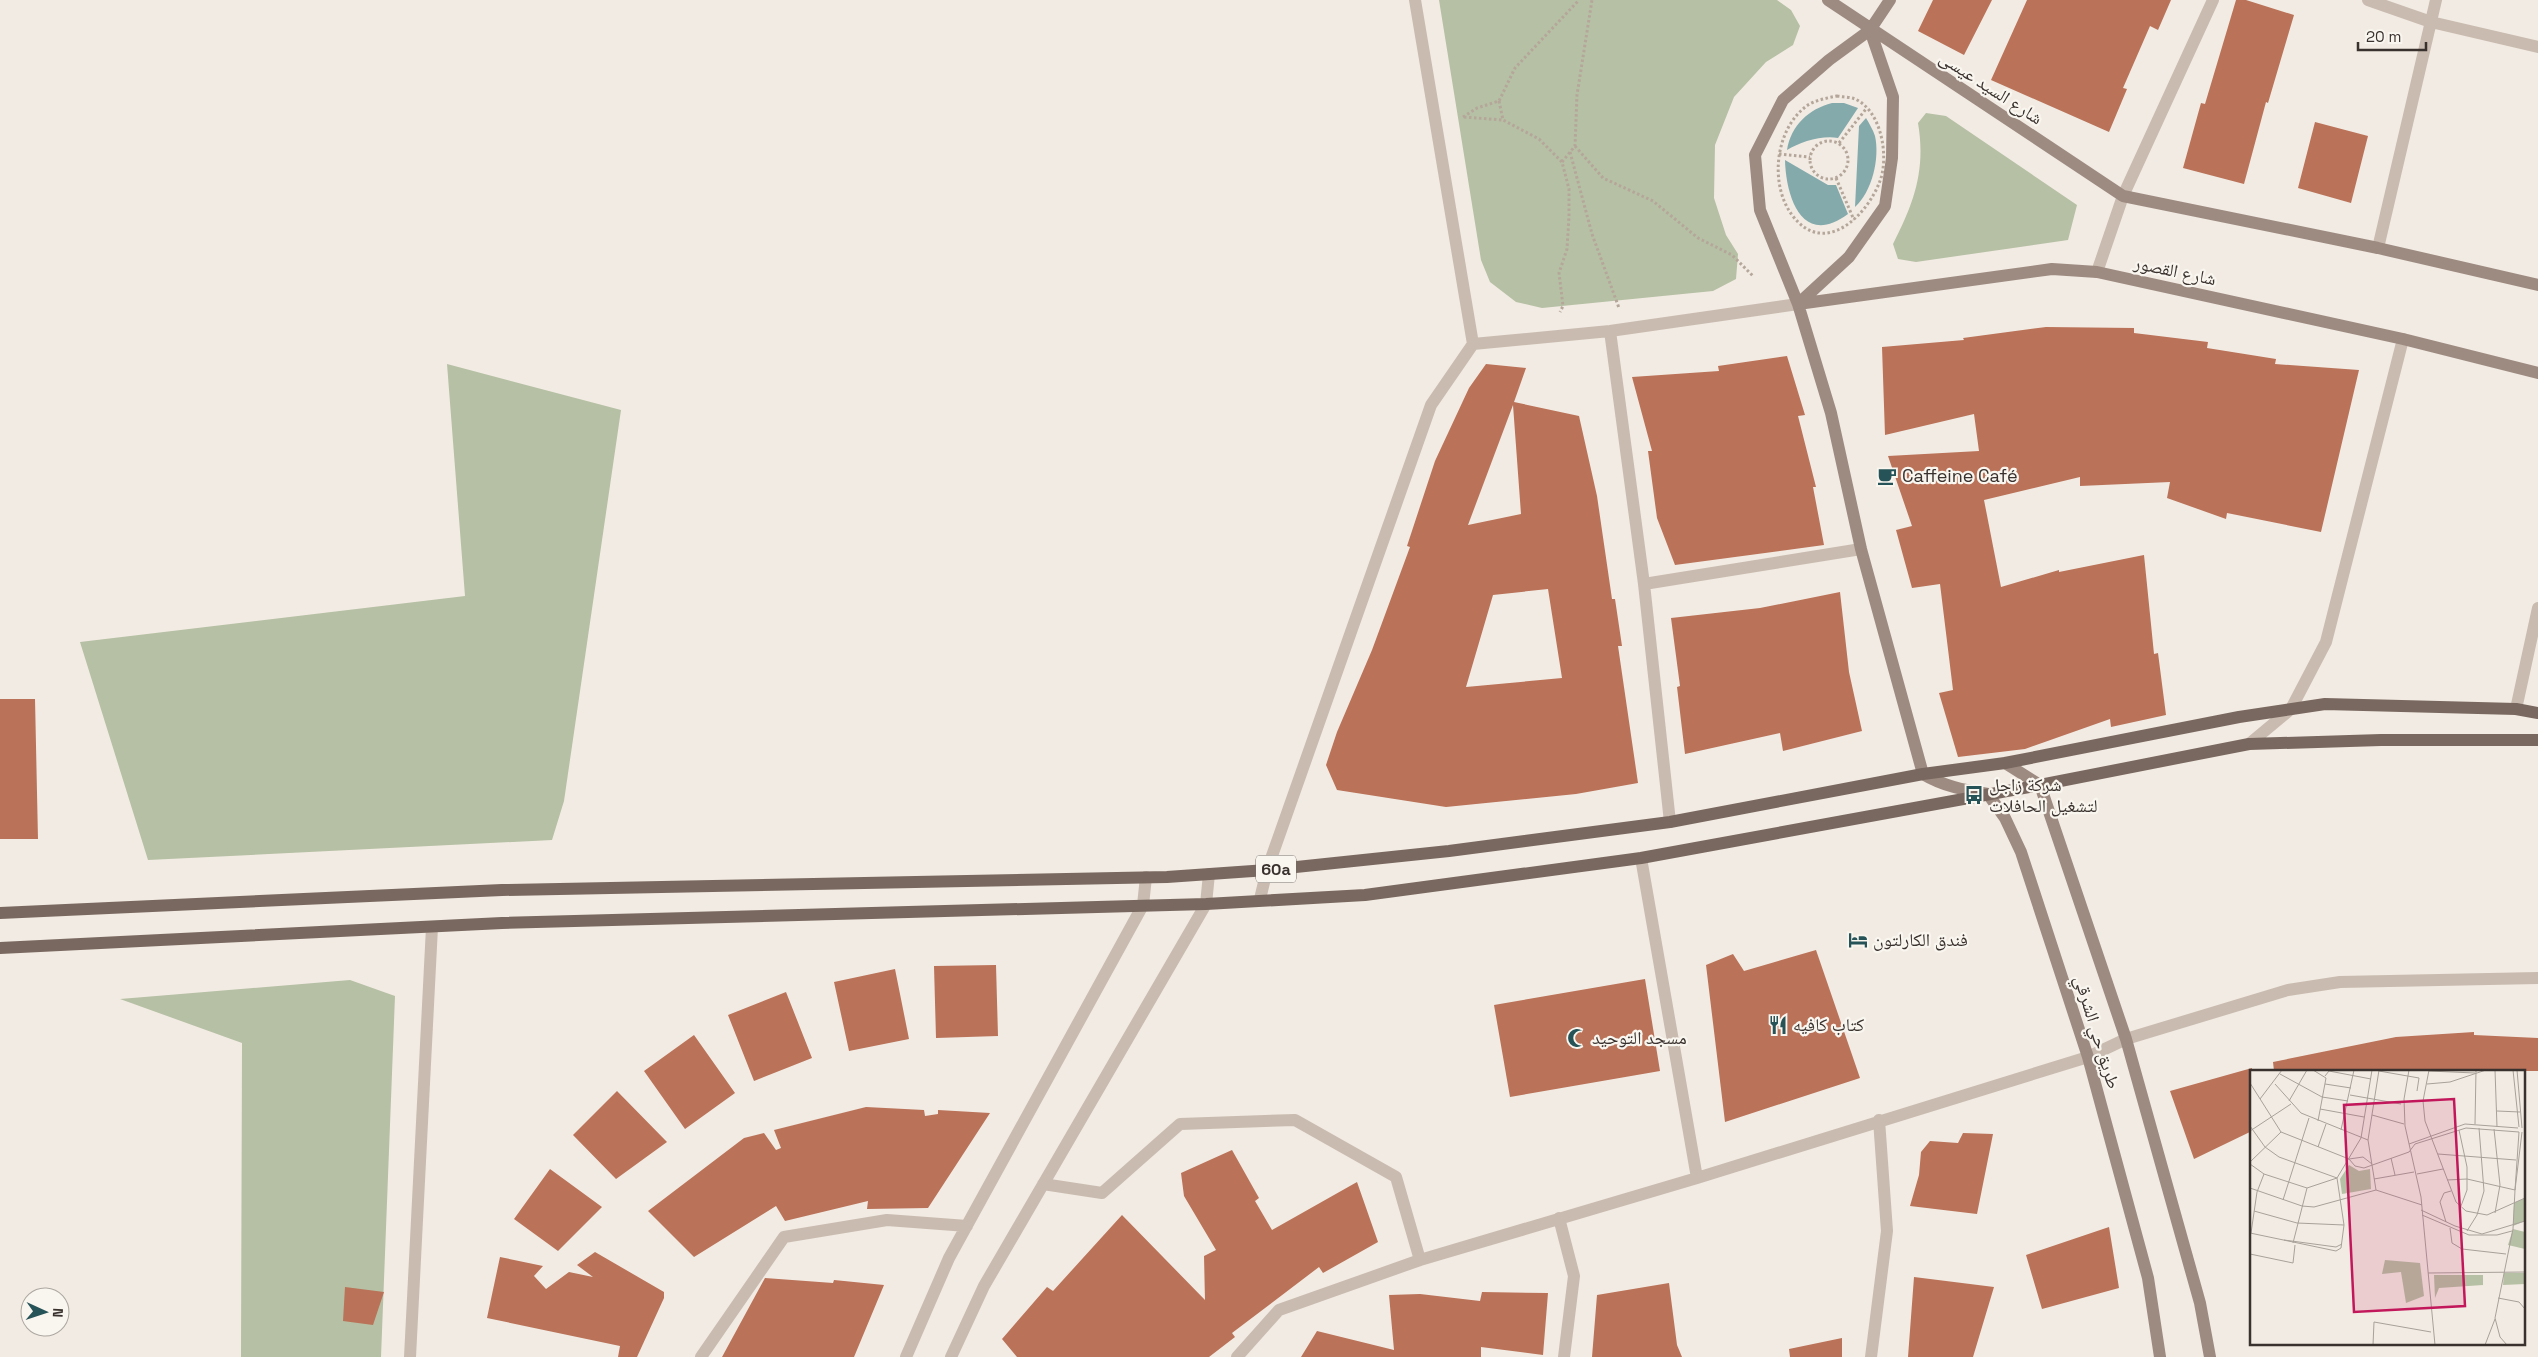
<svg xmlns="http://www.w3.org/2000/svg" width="2538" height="1357" viewBox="0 0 2538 1357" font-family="'Space Grotesk','Noto Naskh Arabic',sans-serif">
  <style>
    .green { fill: #b6c0a4 }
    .water { fill: #84aaac }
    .building { fill: #ba7258; fill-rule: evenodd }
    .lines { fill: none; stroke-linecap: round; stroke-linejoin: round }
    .path { stroke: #b5a69a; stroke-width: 3; stroke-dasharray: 2.5 2.5; stroke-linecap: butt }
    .street { stroke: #c9bbaf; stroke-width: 12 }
    .secondary { stroke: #9d8b81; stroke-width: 12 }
    .primary { stroke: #79685f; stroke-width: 12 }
    .labels { text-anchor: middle; stroke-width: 4.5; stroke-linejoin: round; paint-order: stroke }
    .shield { fill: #f9f5ef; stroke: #736c67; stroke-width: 1 }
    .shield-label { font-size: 16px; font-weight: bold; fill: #39312d }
    .street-label { font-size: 18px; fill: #39312d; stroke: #f9f5ef }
    .poi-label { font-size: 18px; fill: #39312d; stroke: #f9f5ef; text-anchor: start }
    .inset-road { fill: none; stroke: #a8a19a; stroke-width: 1 }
    .view { fill: #c2185b; fill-opacity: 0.15; stroke: #c2185b; stroke-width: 2.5 }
    .inset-edge { fill: none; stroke: #39312d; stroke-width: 2.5 }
  </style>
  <rect width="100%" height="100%" fill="#f2ebe3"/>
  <!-- green -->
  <path class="green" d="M1439 0H1777L1791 10 1800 26 1793 45 1766 62 1734 97 1715 145 1714 198 1726 235 1738 254 1736 279 1713 291 1542 308 1516 302 1490 282 1481 260Z
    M1926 113 1946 116 2077 205 2068 240 1916 262 1898 259 1893 244C1914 203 1926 170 1918 123Z
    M447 364 621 410 564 801 552 840 148 860 80 642 465 596Z
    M350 980 395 996 381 1357H241L242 1043 120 999Z"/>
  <!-- water -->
  <path class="water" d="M1832 103H1844L1858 108 1838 138C1822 135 1800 142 1787 150 1791 125 1809 109 1832 103Z
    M1866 118C1869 123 1873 130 1875 136 1880 158 1872 192 1855 207L1859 126Z
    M1785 160 1828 185H1836L1848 214C1802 248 1786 197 1785 160Z"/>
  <!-- building -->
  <path class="building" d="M1933 0H1992L1964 55 1918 31Z
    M2027 0H2171L2158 30 2150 26 2123 88 2127 89 2109 132 1991 80Z
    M2236 0H2246L2294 15 2268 103 2266 102 2244 184 2183 168 2201 103 2205 104Z
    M2315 122 2368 136 2351 203 2298 188Z
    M2046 327 2134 328V333L2208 342 2207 348 2276 359 2275 364 2359 370 2321 532 2227 513 2226 519 2167 498 2170 482 2080 486V477L1984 500 2001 587 2059 570V572L2144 555 2154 654 2158 653 2166 715 2111 727 2110 719 2025 749 1958 757 1939 693 1953 690 1940 584 1912 588 1896 530 1912 526 1888 456 1979 451 1974 414 1885 435 1882 347 1964 340 1963 338Z
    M1787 356 1805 415 1798 416 1816 487H1813L1824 545 1675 565 1657 518 1648 451H1652L1632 377 1719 371 1718 366Z
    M1486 364 1526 368 1514 402 1579 416 1597 496 1612 599H1615L1622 646H1618L1638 783 1576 794 1446 807 1337 790 1326 765 1337 732 1372 650 1410 547 1407 546 1435 461 1469 388ZM1513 405 1521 514 1468 525ZM1548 589 1562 678 1466 687 1493 595Z
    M1840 592 1849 672 1862 731 1783 751 1780 733 1685 754 1677 687 1680 686 1671 618 1760 608Z
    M0 699H35L38 839H0Z
    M1816 950 1860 1078 1725 1122 1706 965 1733 954 1744 971Z
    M996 965 998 1036 936 1038 934 966Z
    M895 969 909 1039 849 1051 834 982Z
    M1645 979 1660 1071 1510 1097 1494 1005Z
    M786 992 812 1058 754 1081 728 1015Z
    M2474 1032V1035L2538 1038V1071H2274L2273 1062 2396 1037Z
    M694 1035 735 1093 685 1129 644 1071Z
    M2252 1068V1131L2194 1159 2170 1091Z
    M617 1091 667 1142 616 1179 573 1135Z
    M866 1107 924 1110 925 1116 938 1114V1110L990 1113 928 1208 867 1209 868 1201 785 1221 776 1206 694 1257 648 1211 744 1138 764 1133 776 1150 781 1148 774 1130Z
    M1963 1133 1993 1134 1977 1214 1910 1206 1919 1175 1921 1152 1930 1141 1958 1143Z
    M1232 1150 1259 1198 1255 1201 1272 1230 1357 1182 1378 1242 1323 1273 1319 1267 1232 1333 1235 1337 1209 1357H1017L1002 1339 1047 1287 1053 1291 1122 1215 1205 1300 1204 1256 1216 1250 1184 1196 1181 1173Z
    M550 1169 602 1207 558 1251 514 1219Z
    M2109 1227 2119 1288 2042 1309 2026 1255Z
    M595 1252 664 1292V1298L637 1357H618L620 1346 487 1318 500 1257 543 1266 534 1276 546 1289 569 1272 593 1277 577 1265Z
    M1914 1277 1994 1287 1973 1357H1908Z
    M765 1278 833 1283 834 1280 884 1285 854 1357H722Z
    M1669 1283 1677 1345 1682 1357H1592L1597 1295Z
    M345 1287 384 1292 373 1325 343 1321Z
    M1482 1292 1548 1293 1543 1355 1481 1347V1357H1301L1317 1331 1394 1350 1389 1295 1420 1294 1480 1301Z
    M1842 1338V1357H1790L1789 1349Z"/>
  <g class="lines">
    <!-- path -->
    <path class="path" d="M1837 96C1843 97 1850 97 1855 99 1882 111 1889 157 1880 181 1867 216 1824 258 1792 215 1769 184 1775 128 1808 105 1816 100 1827 98 1837 96Z
      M1499 101 1503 120 1539 139 1562 162 1569 189V216L1567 249 1559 273 1563 306 1560 312
      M1463 117 1477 108 1499 101 1515 68 1579 0
      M1464 117 1502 120
      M1810 160a19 19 0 1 1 38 0a19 19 0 1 1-38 0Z
      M1839 143 1866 109
      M1575 146 1603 178 1653 201 1698 238 1732 255 1753 276
      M1570 152 1592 234 1619 308
      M1779 154 1810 157
      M1562 162 1575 146 1577 95 1592 0
      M1836 178 1854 220"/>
    <!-- street -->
    <path class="street" d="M1415 0 1473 344
      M2368 0 2431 22 2538 47
      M2378 248 2436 0
      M2097 272 2123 196 2213 0
      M1610 331 1644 584 1670 822
      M1644 584 1861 549
      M2516 709 2538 608
      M2249 744 2291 709 2326 642 2403 339
      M1641 858 1697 1178
      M1260 899 1267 870 1431 405 1473 344 1610 331 1798 304
      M1043 1184 1102 1193 1180 1124 1295 1120 1396 1177 1420 1260
      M1559 1218 1574 1276 1564 1357
      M410 1357 432 927
      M701 1357 784 1237 887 1220 967 1226
      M906 1357 949 1258 1143 905 1146 877
      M951 1357 984 1286 1206 904 1209 874
      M1237 1357 1279 1310 1420 1260 1697 1178 2088 1057 2126 1039 2288 990 2340 982 2538 978
      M1871 1357 1887 1231 1879 1120"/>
    <!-- secondary -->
    <path class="secondary" d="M1828 0 2123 196 2378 248 2538 285
      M1870 30 1890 0
      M1798 304 1849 257 1885 206 1892 158 1893 97 1870 30 1829 60 1783 100 1755 155 1760 210 1798 304 1831 413 1861 549 1923 774C1943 786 1964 790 1988 794L2005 818 2021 852 2088 1057 2148 1278 2160 1357
      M1798 304 2052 269 2097 272 2403 339 2538 373
      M2005 763 2040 785 2126 1039 2200 1303 2210 1357"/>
    <!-- primary -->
    <path class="primary" d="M0 913 502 890 1167 877 1267 870 1449 851 1670 822 1923 774 2005 763 2239 717 2325 704 2516 709 2538 713
      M0 948 502 923 1206 904 1365 895 1641 858 2040 785 2249 744 2381 740H2538"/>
  </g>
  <!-- icons -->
  <defs>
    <g id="cafe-bare" transform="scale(1.5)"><path d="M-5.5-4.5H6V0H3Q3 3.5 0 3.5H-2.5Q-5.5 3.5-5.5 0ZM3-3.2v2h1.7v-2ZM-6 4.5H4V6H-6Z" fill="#265357" stroke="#f9f5ef" stroke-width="2.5" paint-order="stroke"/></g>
    <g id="bus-bare" transform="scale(1.5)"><path d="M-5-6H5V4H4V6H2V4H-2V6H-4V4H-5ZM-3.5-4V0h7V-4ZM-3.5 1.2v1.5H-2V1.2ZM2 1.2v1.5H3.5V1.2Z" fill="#265357" stroke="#f9f5ef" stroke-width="2.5" paint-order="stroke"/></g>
    <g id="hotel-bare" transform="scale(1.5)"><path d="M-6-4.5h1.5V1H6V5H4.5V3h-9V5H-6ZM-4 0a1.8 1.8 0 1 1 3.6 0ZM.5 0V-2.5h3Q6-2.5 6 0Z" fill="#265357" stroke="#f9f5ef" stroke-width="2.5" paint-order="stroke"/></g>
    <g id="restaurant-bare" transform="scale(1.5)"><path d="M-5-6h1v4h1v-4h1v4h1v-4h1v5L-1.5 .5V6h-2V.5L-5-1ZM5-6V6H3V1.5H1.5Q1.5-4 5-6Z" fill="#265357" stroke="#f9f5ef" stroke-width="2.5" paint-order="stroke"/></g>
    <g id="mosque-bare" transform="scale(1.5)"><path d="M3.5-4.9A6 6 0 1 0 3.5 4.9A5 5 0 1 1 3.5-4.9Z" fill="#265357" stroke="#f9f5ef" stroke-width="2.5" paint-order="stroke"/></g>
  </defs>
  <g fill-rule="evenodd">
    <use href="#cafe-bare" x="1887" y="476"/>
    <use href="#bus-bare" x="1974" y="795"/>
    <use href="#hotel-bare" x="1858" y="940"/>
    <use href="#restaurant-bare" x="1778" y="1025"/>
    <use href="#mosque-bare" x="1577" y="1038"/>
  </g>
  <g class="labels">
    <!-- shield labels -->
    <rect class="shield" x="1256" y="855.5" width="40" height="27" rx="4"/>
    <g class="shield-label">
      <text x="1276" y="875">60a</text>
    </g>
    <!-- street labels -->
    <g class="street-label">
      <text transform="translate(1991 88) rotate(33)" y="6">شارع السيد عيسى</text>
      <text transform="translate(2175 271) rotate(12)" y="6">شارع القصور</text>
      <text transform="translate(2097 1032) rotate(73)" y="6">طريق حي الشرقي</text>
    </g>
    <!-- poi labels -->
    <g class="poi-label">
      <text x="1902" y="482">Caffeine Café</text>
      <text x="1989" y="791">شركة زاجل<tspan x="1989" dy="21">لتشغيل الحافلات</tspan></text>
      <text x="1873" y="946">فندق الكارلتون</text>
      <text x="1793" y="1031">كتاب كافيه</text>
      <text x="1592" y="1044">مسجد التوحيد</text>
    </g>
  </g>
  <!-- overview -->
  <g transform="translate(2250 1070)">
    <rect width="275" height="275" fill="#f2ebe3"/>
    <path d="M99 95 109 101 120 99 121 119 92 124 90 109ZM275 128V151L263 156 264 133ZM263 159 275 162V179L258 175ZM135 190 170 193 174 226 156 233 151 202 132 204ZM254 203H275V214L253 215ZM184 205H233V215L189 218 185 228Z" fill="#b6c0a4"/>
    <path class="inset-road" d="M63 0 76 8 68 51M129 0 118 70 126 120 172 135M159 0 154 29 155 56 171 127 185 275M179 0 173 31 175 51 206 132 216 141 237 145 275 128M245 0 247 57M263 0 269 57M267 0 272 58M129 1 169 8 167 21M179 1 225 3M30 4 72 27 98 31M75 6 79 1 121 9M0 13 31 62 99 89M25 14 51 43 118 70M75 14 101 18M177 14 200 12 236 0M100 25 151 34M10 29 32 0M39 31 57 0M70 39 114 47M247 41 270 42M122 45 154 54M225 54 226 0M0 56 15 77 29 87 87 108 94 155 91 178 86 181 0 163M244 59 250 115 245 143M91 60 104 0M209 60 217 97V120L211 136M0 61 41 34M159 74 215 54 268 58M68 77 76 54M188 84 266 90M141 88 145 105M0 92 31 62M0 94 14 104 57 118 87 108 111 68 122 0M122 94 113 87 99 89 105 96 114 98 159 82 165 74 216 58 269 62 265 120 272 62M167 104 193 99M124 109 164 102M197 110 217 109 265 120 263 159 245 248 250 267 257 275M0 118 52 136 64 137 126 120M33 130 59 48M171 140 205 156 232 164 275 151M4 141 47 153 94 155M172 145 219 165H247L262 161M196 152 190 132 194 123 201 121M200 158 202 173 212 179 256 184M217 161 227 145 234 121 229 58M1 163 7 122 14 104M34 170 86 177 92 174M43 173 57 118M0 184 43 193 45 175M178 203 275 202M248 228 269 232 275 239M123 275 124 252 181 262M235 275 245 249"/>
    <path class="view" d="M204 29 215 236 104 242 94 35Z"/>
    <rect width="275" height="275" class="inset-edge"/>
  </g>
  <!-- north arrow -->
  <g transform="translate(45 1312) rotate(93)"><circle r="24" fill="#f9f5ef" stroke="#aca7a1"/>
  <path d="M0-4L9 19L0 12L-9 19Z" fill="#265357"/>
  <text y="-8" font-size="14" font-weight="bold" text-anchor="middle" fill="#39312d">N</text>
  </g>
  <!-- scale -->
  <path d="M2358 42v8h68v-8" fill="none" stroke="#39312d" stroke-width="2.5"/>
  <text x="2366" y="42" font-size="15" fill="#39312d" stroke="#f9f5ef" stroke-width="4" paint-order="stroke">20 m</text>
</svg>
